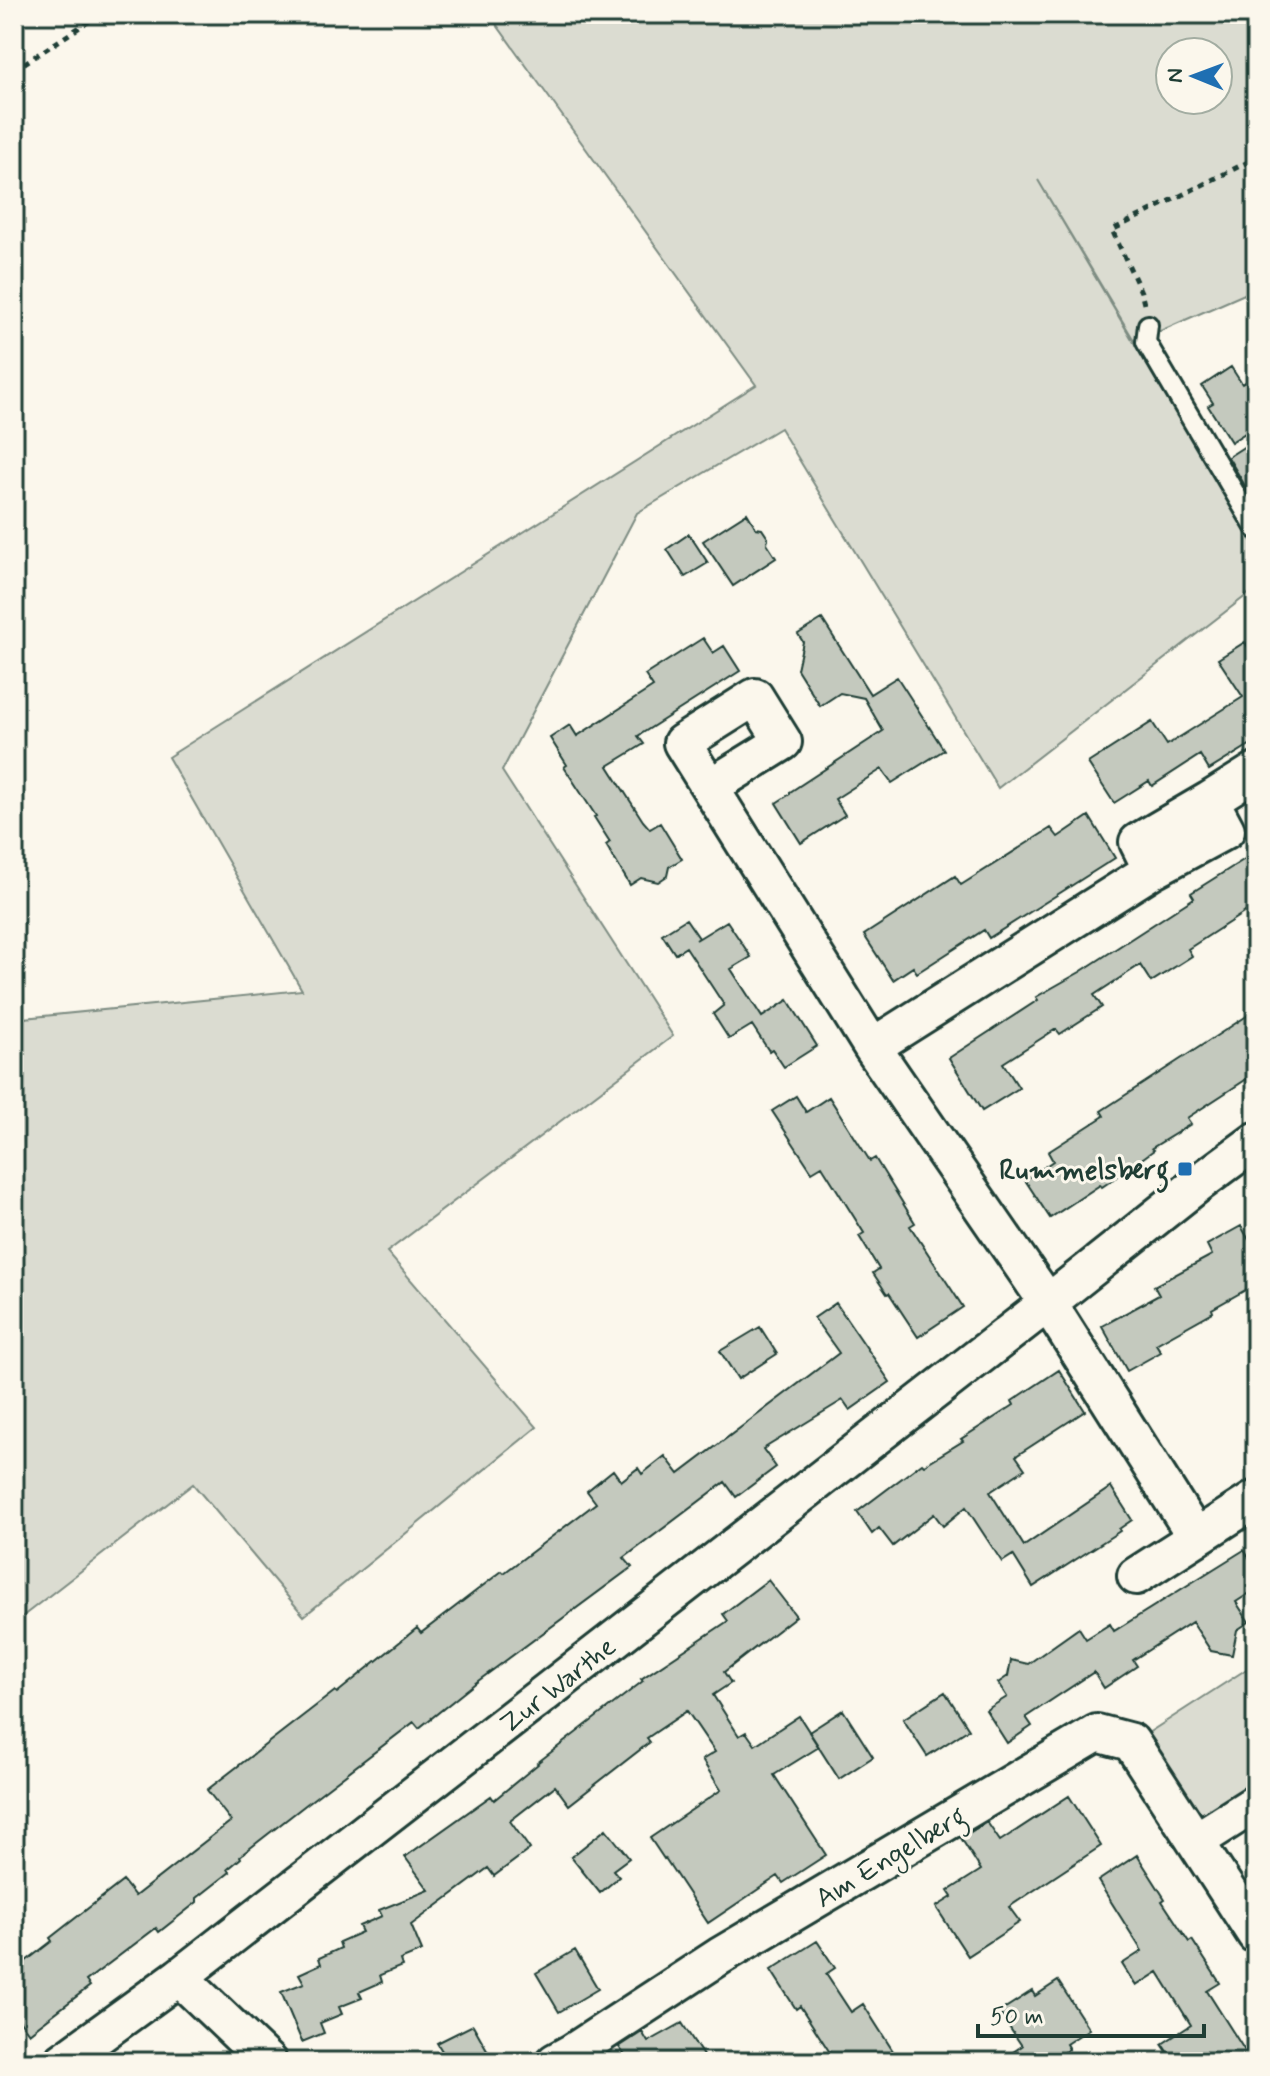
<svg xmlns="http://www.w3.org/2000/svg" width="1270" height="2076" viewBox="0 0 1270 2076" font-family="Mynerve,sans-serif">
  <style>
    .green { fill: #dbdcd1; stroke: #7d8c82; stroke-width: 2; fill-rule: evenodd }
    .building { fill: #c4c9be; stroke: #1f3d34; stroke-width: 2 }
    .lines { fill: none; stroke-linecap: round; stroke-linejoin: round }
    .service-casing { stroke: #1f3d34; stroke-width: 24 }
    .minor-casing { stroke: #1f3d34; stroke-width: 42 }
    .path { stroke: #1f3d34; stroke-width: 5; stroke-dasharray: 6 6; stroke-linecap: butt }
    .service { stroke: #fbf7ec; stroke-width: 18 }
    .minor { stroke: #fbf7ec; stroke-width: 36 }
    .poi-dot { fill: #1f6fb2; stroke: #fbf7ec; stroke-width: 3 }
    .labels { text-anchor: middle; stroke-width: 6; stroke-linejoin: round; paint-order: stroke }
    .poi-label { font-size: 28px; font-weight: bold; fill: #1f3d34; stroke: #fbf7ec; text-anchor: end }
    .street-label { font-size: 28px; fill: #1f3d34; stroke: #fbf7ec }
  </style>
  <rect width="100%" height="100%" fill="#fbf7ec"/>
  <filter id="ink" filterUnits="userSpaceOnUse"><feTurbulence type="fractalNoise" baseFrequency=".0125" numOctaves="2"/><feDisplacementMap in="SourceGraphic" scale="16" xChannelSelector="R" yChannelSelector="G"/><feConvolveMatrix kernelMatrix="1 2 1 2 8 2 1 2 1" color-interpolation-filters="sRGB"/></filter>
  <g filter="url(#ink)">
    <!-- green -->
    <path class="green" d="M489 14H1256V289L1135 342 1038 180 1256 549V588L998 788 780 428 637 513 502 771 673 1036 387 1252 537 1427 304 1616 193 1484 14 1623V1019L302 990 168 757 756 385ZM1170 52H1218V100H1170Z
      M1256 1663V1790L1206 1814 1192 1808 1145 1735Z"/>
    <!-- building -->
    <path class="building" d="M1231 367 1242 384 1247 381 1256 396V426L1231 442 1208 406 1213 403 1202 386Z
      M1256 439V504L1228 457Z
      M747 513 756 528 762 529 768 538 767 544 776 558 733 586 703 541Z
      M689 534 708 563 685 577 667 549Z
      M822 619 870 694 897 677 944 750 892 783 882 769 835 799 845 815 801 843 776 803 790 794V792L883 731 864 698 840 693 820 706 797 669 803 642 798 634Z
      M703 638 713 653 724 646 740 671 638 736 644 744 608 766 643 821 650 829 660 823 682 859 669 867 667 876 658 882 641 878 630 885 606 845 610 842 594 817 596 816 564 767 567 765 550 738 570 725 577 736 653 687 645 675Z
      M1245 642 1256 661V741L1209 770 1200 755 1152 786 1149 781 1114 803 1088 763 1152 722 1167 745 1243 697 1218 659Z
      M1089 816 1115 858 989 938 984 930 917 973 913 967 893 980 864 935 955 876 961 885 1051 828 1058 837Z
      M1256 852V905L1188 949 1192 956 1151 982 1140 965 1094 995 1102 1007 1060 1034 1056 1029 1003 1063 1019 1088 982 1111 949 1058 1038 1000 1036 997 1080 972 1194 898 1191 893Z
      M686 919 699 938 696 940 727 921 751 957 731 969 762 1017 788 1000 817 1046 784 1067 772 1049 769 1051 752 1025 729 1039 713 1014 724 1005 686 947 675 954 662 934Z
      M1256 1010V1073L1187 1118 1191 1124 1152 1148 1154 1150 1124 1172 1102 1187 1100 1185 1050 1218 1025 1180 1053 1161 1048 1152 1104 1116 1101 1111Z
      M796 1096 806 1112 829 1097 870 1161 875 1158 915 1223 910 1226 963 1307 918 1337 889 1293 887 1294 873 1273 879 1269 859 1236 864 1233 822 1166 812 1172 772 1111Z
      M1241 1226 1256 1252V1284L1212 1309 1213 1312 1156 1344 1161 1352 1127 1371 1102 1326 1159 1295 1154 1286 1212 1255 1207 1245Z
      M836 1303 890 1382 850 1410 843 1400 763 1449 776 1467 736 1497 725 1482 624 1558 632 1567 478 1681 419 1728 414 1722 308 1803 240 1856 241 1858 228 1869 230 1872 197 1898V1902L159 1932 156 1928 86 1981 90 1986 29 2033 14 2013V1975L17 1973V1968L52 1941 50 1938 123 1881 135 1896 231 1821 207 1790 335 1691 337 1693 417 1628 421 1633 502 1571 504 1573 596 1503 587 1491 613 1470 621 1481 638 1468 642 1474 665 1456 679 1474 839 1353 814 1318Z
      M760 1327 777 1354 738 1379 720 1351Z
      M1059 1370 1085 1411 1016 1456 1025 1469 990 1492 1024 1546 1111 1487 1132 1520 1119 1529 1120 1531 1033 1587 1013 1555 1002 1562 966 1507 943 1526 934 1514 893 1546 879 1528 872 1534 857 1512 922 1463 924 1465 963 1441 961 1439 1014 1405 1012 1401Z
      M1244 1550 1256 1569V1589L1236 1602 1249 1622 1237 1630 1232 1655 1211 1651 1192 1622 1133 1660 1137 1666 1104 1688 1094 1672 1026 1717 1032 1726 1007 1743 986 1710 1007 1697 998 1683 1008 1676 1011 1660 1028 1664 1079 1628 1086 1639 1110 1624 1114 1631Z
      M768 1580 796 1616 724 1672 731 1683 713 1695 739 1736 746 1732 755 1745 799 1716 819 1747 774 1775 826 1855 783 1883 778 1876 708 1923 665 1858 664 1859 650 1838 721 1790 702 1760 715 1752 687 1711 647 1738 650 1742 569 1805 555 1786 510 1821 530 1849 494 1876 488 1868 411 1925 422 1951 400 1960 402 1966 380 1975 382 1982 359 1992 362 1998 339 2007 342 2014 320 2023 324 2033 302 2042 281 1992 304 1983 299 1974 321 1964 319 1958 341 1948 339 1942 362 1932 359 1926 382 1916 379 1910 429 1890 405 1857 491 1796 494 1800 538 1764 537 1763 643 1681 641 1679 728 1621 723 1614Z
      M945 1692 969 1729 927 1756 903 1719Z
      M843 1710 873 1757 839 1779 809 1732Z
      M1069 1796 1101 1846 1009 1907 1020 1922 968 1956 936 1907 952 1897 948 1891 981 1870 961 1838 987 1822 1000 1841Z
      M606 1829 629 1858 613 1870 619 1877 600 1893 571 1857Z
      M1137 1855 1165 1899 1162 1901 1189 1942 1192 1940 1220 1983 1207 1991 1252 2062H1196L1190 2053 1174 2062 1162 2044 1191 2025 1158 1972 1136 1986 1122 1964 1142 1951 1098 1881Z
      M817 1941 835 1968 826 1974 851 2012 863 2004 900 2062H836L800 2006 796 2009 771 1970Z
      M575 1950 598 1989 559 2012 536 1973Z
      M1058 1981 1089 2029 1066 2044 1069 2049 1049 2062H998L1022 2046 999 2012 1032 1991 1035 1996Z
      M682 2023 707 2062H618L626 2057 619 2047 642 2032 648 2042Z
      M473 2025 494 2062H449L437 2043Z"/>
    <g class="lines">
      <!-- service casing -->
      <g class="service-casing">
        <path id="service" d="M1148 325 1146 342 1256 529"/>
      </g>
      <!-- minor casing -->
      <g class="minor-casing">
        <path id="minor" d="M710 787 783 742 755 697 682 743 872 1047 1048 1303 1196 1537
          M1152 870 1138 842 1210 800
          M872 1047 1152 870 1226 830 1210 800 1256 771
          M1136 1576 1256 1499
          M1196 1841 1256 1803
          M179 1977 268 2062
          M62 2062 179 1977 1048 1303 1199 1183 1256 1141
          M555 2062 573 2052 720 1956 1097 1733 1131 1742 1256 1935"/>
      </g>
      <!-- path -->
      <path class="path" d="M14 70 100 14
        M1144 304 1141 292 1112 230 1256 158"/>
      <!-- service -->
      <use href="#service" class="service"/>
      <!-- minor -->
      <use href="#minor" class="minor"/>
    </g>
  </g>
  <!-- markers -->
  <rect class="poi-dot" x="1177" y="1161" width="16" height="16" rx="4"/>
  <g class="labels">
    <!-- poi labels -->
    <g class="poi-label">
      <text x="1169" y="1179">Rummelsberg</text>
    </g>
    <!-- street labels -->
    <g class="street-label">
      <text transform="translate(557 1684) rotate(-38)" y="10">Zur Warthe</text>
      <text transform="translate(890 1856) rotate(-31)" y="10">Am Engelberg</text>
    </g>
  </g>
  <!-- margin -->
  <rect width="1270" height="2076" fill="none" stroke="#fbf7ec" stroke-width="48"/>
  <rect x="24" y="24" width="1222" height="2028" fill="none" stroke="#1f3d34" stroke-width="3" filter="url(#ink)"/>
  <!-- north arrow -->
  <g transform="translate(1194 76) rotate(271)"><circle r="38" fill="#fbf7ec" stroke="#a3ada2" stroke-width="2"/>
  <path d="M0-6L14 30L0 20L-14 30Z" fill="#1f6fb2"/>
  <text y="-12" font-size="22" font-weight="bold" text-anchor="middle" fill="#1f3d34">N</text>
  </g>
  <!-- scale -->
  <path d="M978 2024v12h226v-12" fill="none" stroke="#1f3d34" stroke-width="4"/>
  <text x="990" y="2024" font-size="24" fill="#1f3d34" stroke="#fbf7ec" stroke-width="6" paint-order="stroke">50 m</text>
</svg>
